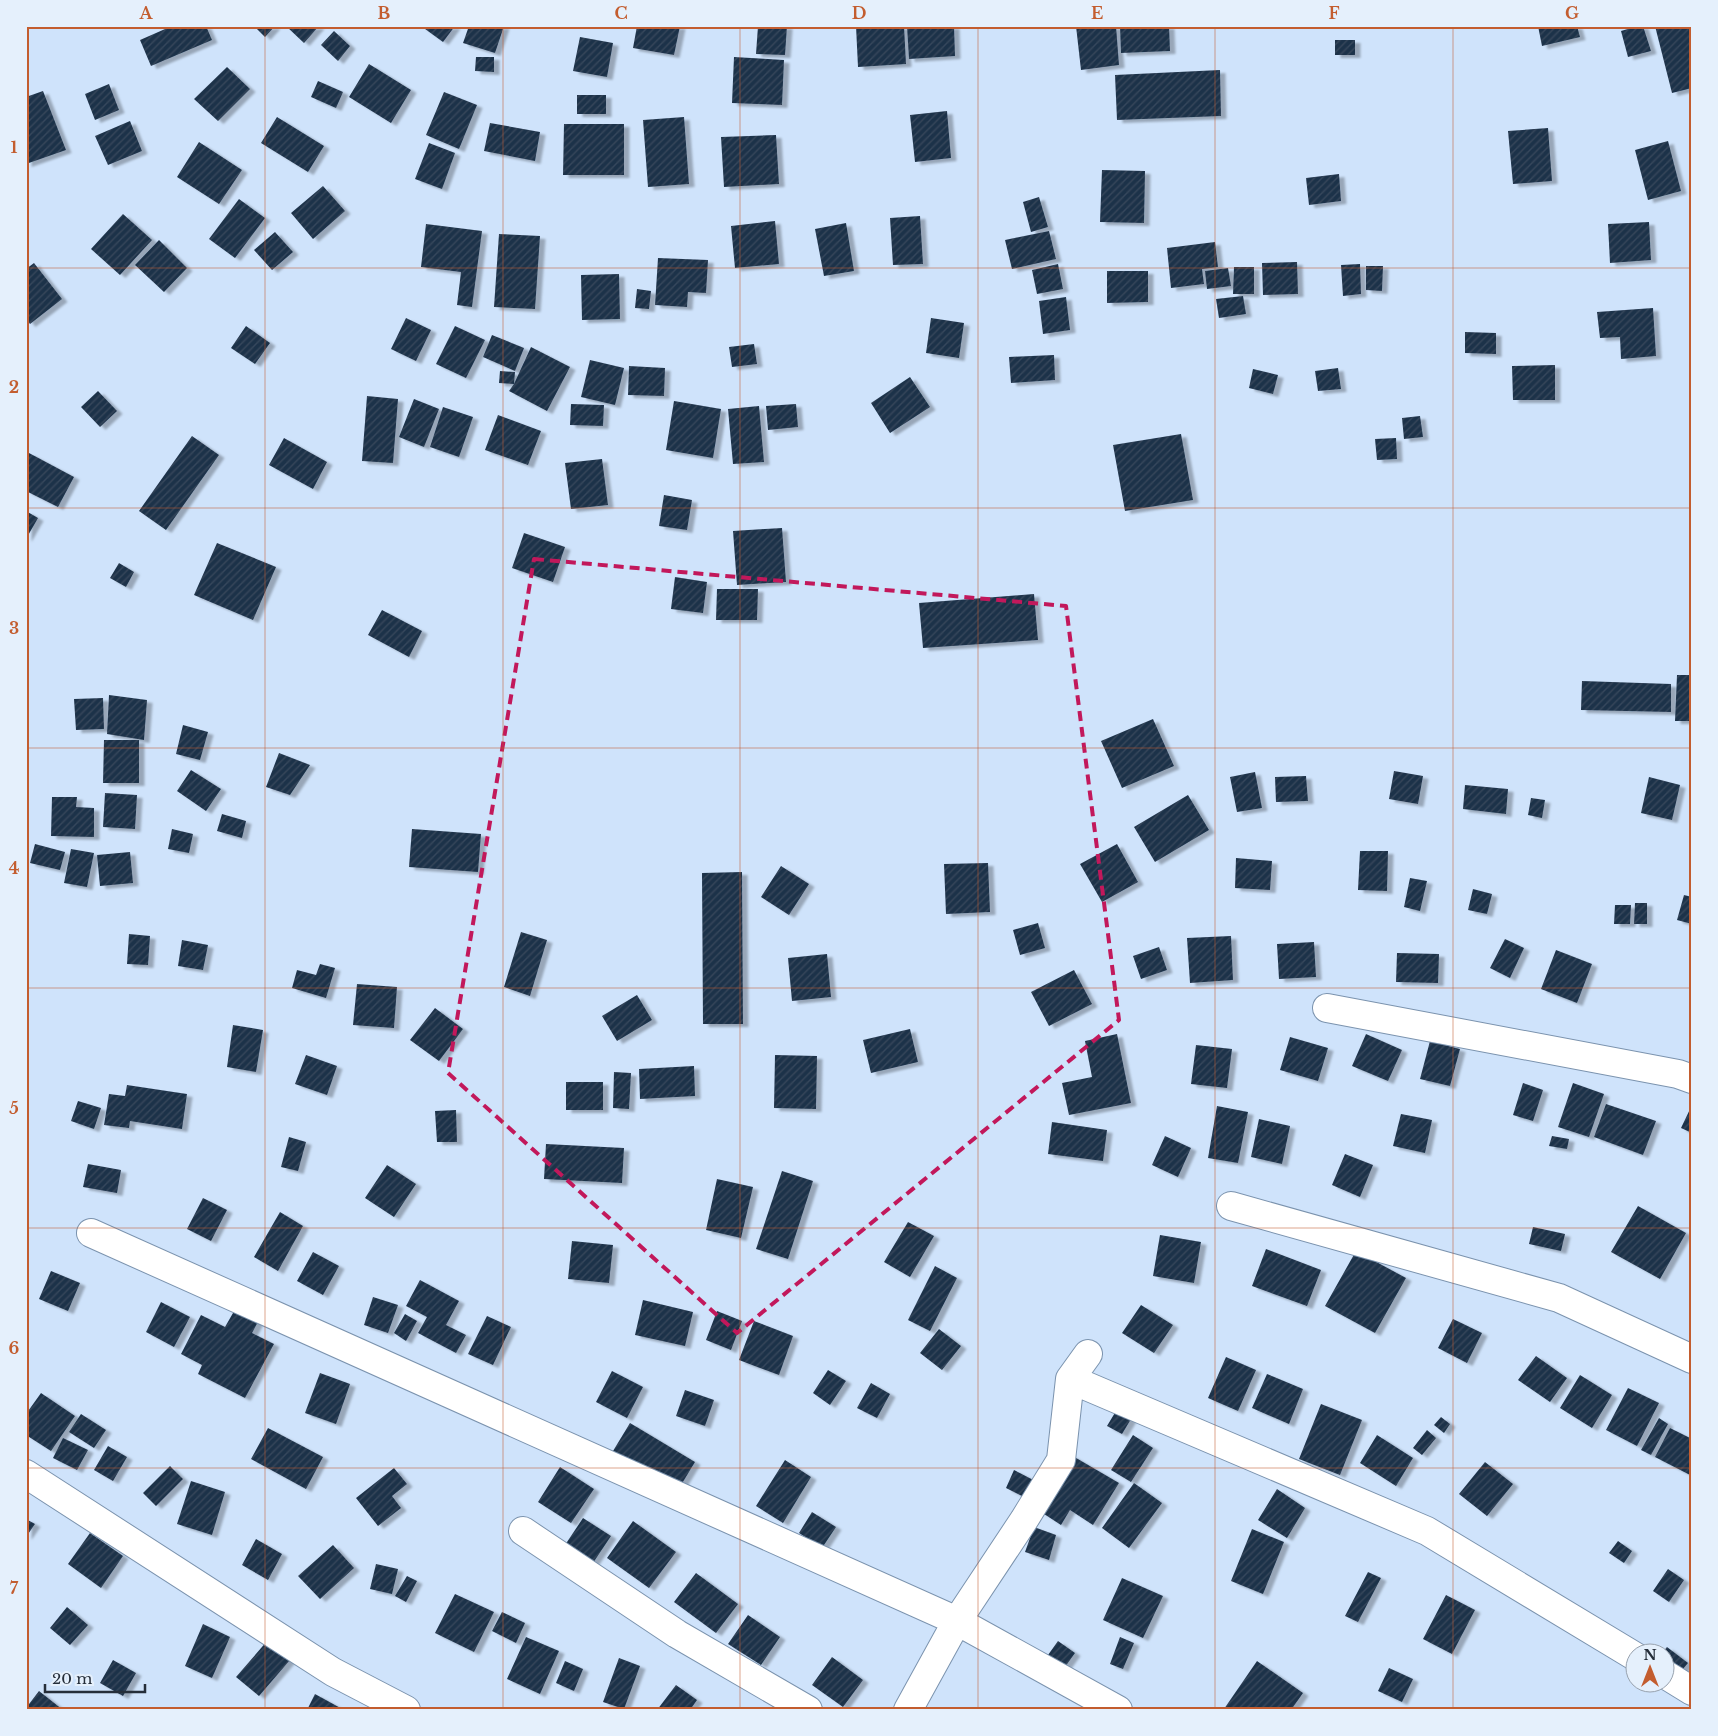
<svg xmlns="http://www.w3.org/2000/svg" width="1718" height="1736" viewBox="0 0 1718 1736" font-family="'Libre Baskerville',serif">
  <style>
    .building { fill: url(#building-hatch); filter: url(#shadow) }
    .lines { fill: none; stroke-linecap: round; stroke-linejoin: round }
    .minor-casing { stroke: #7b93ae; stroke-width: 30 }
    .minor { stroke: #fff; stroke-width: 28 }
    .marked { fill: none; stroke: #c2185b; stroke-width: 4; stroke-dasharray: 10 6; stroke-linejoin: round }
    .grid { fill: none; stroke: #c35d2f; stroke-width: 1; stroke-opacity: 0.55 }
    .neatline { fill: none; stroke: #c35d2f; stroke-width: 2 }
    .grid-label { font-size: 16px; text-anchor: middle; font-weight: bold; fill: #c35d2f }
  </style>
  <defs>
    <pattern id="building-hatch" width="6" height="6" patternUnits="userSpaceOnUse" patternTransform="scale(1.25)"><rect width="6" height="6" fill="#1f334a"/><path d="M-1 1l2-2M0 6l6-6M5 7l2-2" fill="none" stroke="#37485c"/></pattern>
    <filter id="shadow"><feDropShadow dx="5.5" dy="3" stdDeviation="1" flood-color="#0004"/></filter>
  </defs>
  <rect width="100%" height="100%" fill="#cfe3fb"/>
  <!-- building -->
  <path class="building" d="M172 26H206L212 40 151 66 140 40Z
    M254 26H275L265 37Z
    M286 26H319L304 43Z
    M421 26H455L443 42Z
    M469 26H504L495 53 463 43Z
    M637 26H680L674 55 633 48Z
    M758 26H787L785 55 756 54Z
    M856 26H904L906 64 858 67Z
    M907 26H954L955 56 909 59Z
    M1076 26H1116L1119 65 1081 70Z
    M1120 26H1169L1170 51 1121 53Z
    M1538 26H1577L1580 37 1542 46Z
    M1638 26H1643L1651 51 1628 57 1621 31Z
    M1655 26H1692V88L1672 93Z
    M334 31 350 46 338 61 321 45Z
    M580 37 613 43 607 77 573 71Z
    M1335 40H1355V55H1335Z
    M476 57H494V72L475 71Z
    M734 57 784 60 782 105 732 103Z
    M369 64 411 90 391 123 349 97Z
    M227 67 250 89 218 121 194 99Z
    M1220 70 1221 116 1117 120 1115 75Z
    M318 81 343 92 336 108 311 97Z
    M109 84 119 110 95 120 85 94Z
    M43 91 66 150 26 164V97Z
    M444 92 477 105 459 149 426 135Z
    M577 95H606V114H577Z
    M947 111 951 158 915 162 910 115Z
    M277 117 324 146 308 172 261 143Z
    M684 117 689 184 648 187 643 120Z
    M130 121 142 151 108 165 95 136Z
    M490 123 540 132 535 161 484 151Z
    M564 124H624V175H563Z
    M1548 128 1552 181 1513 184 1508 131Z
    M776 135 779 184 724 187 721 137Z
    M1668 141 1681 191 1648 200 1635 150Z
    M199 142 242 170 219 204 177 177Z
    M429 143 455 153 442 189 415 179Z
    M1102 170 1145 171 1144 223 1100 222Z
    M1339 174 1341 201 1309 205 1306 178Z
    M323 186 345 211 313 239 291 213Z
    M1039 197 1048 227 1031 232 1023 202Z
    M239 199 265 218 235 258 209 239Z
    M123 214 152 240 120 275 91 249Z
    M920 216 923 264 893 265 890 218Z
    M775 221 779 264 735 268 731 226Z
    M1649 222 1651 260 1610 263 1608 224Z
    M846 223 854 271 824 276 815 229Z
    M426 224 482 231 472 307 457 305 461 272 421 267Z
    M1049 231 1056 259 1012 269 1005 240Z
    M275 232 293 252 272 270 254 250Z
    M499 234 540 236 535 309 494 307Z
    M159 240 187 268 164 292 135 265Z
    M1215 242 1218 267 1202 269 1204 284 1171 288 1167 248Z
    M658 258 708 260 706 293 688 292 687 307 655 305Z
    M1297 262 1298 294 1263 295 1262 263Z
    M34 263 62 299 30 324 26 319V269Z
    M1058 264 1063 289 1037 294 1032 270Z
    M1360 264 1361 294 1343 296 1341 265Z
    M1366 266H1383L1382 291 1366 290Z
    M1234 267H1254V294H1233Z
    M1228 268 1231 286 1207 289 1205 271Z
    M1107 271H1148V302L1107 303Z
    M619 274 620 319 582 320 581 275Z
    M637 289 651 291 649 309 635 308Z
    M1243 296 1246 314 1219 318 1216 299Z
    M1066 297 1070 330 1043 334 1039 301Z
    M1653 308 1656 356 1621 359 1620 337 1600 338 1597 312Z
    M406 318 431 330 416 361 391 349Z
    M931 318 964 323 959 358 926 353Z
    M246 326 270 343 255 364 231 348Z
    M455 326 485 340 466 378 436 364Z
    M1465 332 1496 333V354L1465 353Z
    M492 335 524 348 515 371 483 357Z
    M754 344 757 364 732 367 729 347Z
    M531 347 570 367 547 411 509 391 514 384Z
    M1054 355 1055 380 1011 383 1009 357Z
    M590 360 624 368 615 405 581 397Z
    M1555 365V400H1513L1512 366Z
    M629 366 665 368 664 396 628 395Z
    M1338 368 1341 389 1318 391 1315 371Z
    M1253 369 1278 375 1273 394 1249 388Z
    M500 371 515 372 514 384 499 383Z
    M910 377 930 407 890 433 871 403Z
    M98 391 117 411 100 427 81 407Z
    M367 396 398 399 393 463 362 461Z
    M414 399 439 409 424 447 399 437Z
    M674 401 721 409 713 458 666 450Z
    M571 404 604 405 603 426 570 425Z
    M796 404 798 427 768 430 766 406Z
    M759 406 764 462 733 464 728 409Z
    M443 407 473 417 459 457 430 447Z
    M498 415 541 431 528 465 485 450Z
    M1420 416 1423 437 1404 439 1402 418Z
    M1181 434 1193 500 1125 511 1113 445Z
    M192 436 219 455 166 530 139 511Z
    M284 438 327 462 313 489 269 465Z
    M1396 438 1397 459 1377 460 1375 439Z
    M29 453 74 477 58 507 26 491V457Z
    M602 459 608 505 571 509 565 463Z
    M664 495 692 500 687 530 659 526Z
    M26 511 38 518 26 539Z
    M782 528 786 582 737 585 733 531Z
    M524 533 565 547 553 582 512 568Z
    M217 543 276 567 253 620 194 595Z
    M119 563 134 572 126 587 110 578Z
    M675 577 707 582 703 613 671 609Z
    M717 589H758L757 620H716Z
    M1034 594 1038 640 923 648 919 603Z
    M382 610 422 631 409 657 368 635Z
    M1677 675H1692V721H1675Z
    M1582 681 1671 684V712L1581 710Z
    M109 695 147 700 144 740 107 734Z
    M103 698 104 729 76 730 74 699Z
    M1153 719 1174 766 1122 788 1101 741Z
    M183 725 208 732 200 760 176 754Z
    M104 740H139V783H103Z
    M279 753 310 765 290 795 266 787Z
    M191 770 221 789 206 811 177 791Z
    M1394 771 1423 776 1418 804 1389 799Z
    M1255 772 1262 808 1237 812 1230 777Z
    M1306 776 1308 801 1276 802 1275 777Z
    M1649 777 1680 785 1672 820 1641 813Z
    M1465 785 1508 789 1506 814 1463 809Z
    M105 793 137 795 135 829 103 827Z
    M1188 795 1209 830 1155 862 1134 827Z
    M52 797H77L76 807 94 808V837L51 836Z
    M1531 798 1545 800 1542 818 1528 815Z
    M222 814 246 821 242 838 217 831Z
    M172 829 193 834 189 853 168 849Z
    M412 829 481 834 478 872 409 867Z
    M35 844 65 852 60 870 30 863Z
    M1117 844 1138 882 1102 902 1080 864Z
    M71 849 94 853 87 887 64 883Z
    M1360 851H1388L1387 891 1358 890Z
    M130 852 133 883 100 886 97 855Z
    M1236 858 1272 861 1270 890 1235 888Z
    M988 863 990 912 946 914 944 864Z
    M781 866 809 884 789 915 761 897Z
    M742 872 743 1024H703L702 873Z
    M1410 878 1427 881 1420 911 1404 907Z
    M1473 889 1492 894 1487 914 1468 910Z
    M1684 895 1692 897V924L1677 920Z
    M1635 903H1647V924H1634Z
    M1615 905H1631L1630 924H1614Z
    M1038 923 1045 948 1020 955 1013 930Z
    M521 932 547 940 530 996 504 987Z
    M129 934 150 936 148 965 127 964Z
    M1231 936 1233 980 1190 983 1187 938Z
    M1505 939 1524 948 1510 978 1490 968Z
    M182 940 208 945 203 970 178 966Z
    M1314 942 1316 977 1279 979 1277 944Z
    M1159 947 1167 970 1141 979 1133 956Z
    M1556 950 1592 964 1577 1003 1541 989Z
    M1397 953 1439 954 1438 983 1396 982Z
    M827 954 831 997 792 1001 788 958Z
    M320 964 335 968 326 998 292 988 297 970 316 975Z
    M1074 970 1092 1004 1049 1026 1031 992Z
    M357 984 397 987 394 1028 353 1025Z
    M637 995 652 1020 617 1041 602 1016Z
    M435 1008 463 1029 439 1061 410 1040Z
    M233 1025 263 1030 256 1072 227 1067Z
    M910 1029 918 1062 871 1073 863 1040Z
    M1117 1034 1131 1103 1069 1115 1062 1083 1092 1077 1085 1041Z
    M1366 1034 1402 1050 1388 1081 1352 1066Z
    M1290 1037 1328 1048 1318 1081 1280 1070Z
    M1430 1041 1460 1049 1450 1086 1420 1079Z
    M1196 1045 1232 1049 1227 1088 1191 1084Z
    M306 1055 337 1066 327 1095 295 1084Z
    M775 1055 817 1056 816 1109 774 1108Z
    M694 1066 695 1096 640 1099 639 1069Z
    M614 1072 631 1073 629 1109 613 1108Z
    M566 1082H603V1110H566Z
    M1523 1083 1543 1090 1533 1121 1513 1115Z
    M1573 1083 1604 1094 1589 1137 1558 1127Z
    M127 1085 187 1094 182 1129 130 1121 129 1128 104 1125 109 1094 125 1096Z
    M78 1101 101 1108 94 1129 71 1121Z
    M1606 1104 1656 1121 1643 1155 1594 1137Z
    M1692 1105V1133L1681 1128Z
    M1217 1106 1248 1112 1238 1163 1208 1158Z
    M456 1110 457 1142H437L435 1111Z
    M1401 1114 1432 1120 1425 1153 1393 1146Z
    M1259 1119 1290 1126 1282 1164 1251 1157Z
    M1052 1122 1107 1130 1103 1161 1048 1154Z
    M1165 1136 1191 1148 1178 1177 1152 1165Z
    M1552 1136 1569 1139 1567 1149 1549 1146Z
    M289 1137 306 1142 298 1171 281 1167Z
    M546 1144 624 1148 622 1183 544 1179Z
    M1345 1154 1373 1165 1360 1197 1332 1185Z
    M88 1164 121 1170 117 1193 83 1187Z
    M387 1165 416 1184 394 1217 365 1198Z
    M782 1171 813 1181 788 1259 756 1249Z
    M717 1179 753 1187 741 1238 706 1230Z
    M203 1198 227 1210 211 1241 187 1229Z
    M1638 1206 1686 1233 1660 1279 1611 1252Z
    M280 1212 303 1226 278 1271 254 1257Z
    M908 1222 934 1236 910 1277 884 1262Z
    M1533 1227 1565 1234 1561 1251 1529 1244Z
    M1160 1235 1201 1242 1194 1283 1153 1276Z
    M572 1241 613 1245 609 1283 568 1279Z
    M1266 1249 1321 1270 1307 1306 1252 1286Z
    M1356 1251 1406 1278 1375 1333 1325 1306Z
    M313 1252 339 1266 323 1295 297 1281Z
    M935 1266 957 1278 930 1331 908 1320Z
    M51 1271 80 1283 68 1311 39 1299Z
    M420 1280 459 1301 446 1325 466 1335 456 1353 418 1333 427 1317 406 1306Z
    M373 1297 398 1305 388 1333 364 1325Z
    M643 1300 693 1312 685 1346 635 1335Z
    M161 1302 190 1317 174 1347 146 1332Z
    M1141 1305 1173 1325 1154 1353 1122 1333Z
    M237 1306 260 1318 252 1333 274 1344 245 1398 198 1374 202 1365 181 1354 201 1315 225 1327Z
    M717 1311 742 1321 731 1350 706 1340Z
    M405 1314 417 1321 406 1341 394 1333Z
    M487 1316 511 1327 493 1365 468 1354Z
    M1453 1319 1482 1333 1467 1363 1438 1348Z
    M754 1321 793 1336 779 1375 739 1360Z
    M939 1329 961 1346 942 1370 920 1353Z
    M1536 1356 1567 1378 1550 1402 1518 1380Z
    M1226 1357 1256 1370 1238 1411 1208 1398Z
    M828 1370 846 1381 830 1405 813 1393Z
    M612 1371 643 1387 627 1418 596 1402Z
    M320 1373 350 1384 336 1424 305 1413Z
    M1267 1374 1303 1389 1289 1424 1252 1408Z
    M1580 1375 1612 1395 1592 1428 1560 1408Z
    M871 1383 890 1394 877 1418 857 1408Z
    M1628 1388 1659 1403 1637 1446 1606 1430Z
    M685 1390 714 1400 705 1426 676 1416Z
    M41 1393 75 1416 51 1451 26 1435V1414Z
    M1321 1404 1362 1420 1340 1475 1299 1459Z
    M1116 1411 1131 1419 1122 1434 1107 1426Z
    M81 1414 106 1430 94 1448 69 1432Z
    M1441 1417 1450 1424 1444 1433 1434 1425Z
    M1659 1418 1668 1424 1651 1455 1641 1450Z
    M630 1423 695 1462 678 1490 613 1451Z
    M268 1428 323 1457 306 1489 251 1459Z
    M1670 1428 1692 1439V1476L1655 1457Z
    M1427 1430 1436 1438 1422 1455 1413 1448Z
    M1133 1435 1153 1448 1131 1482 1111 1470Z
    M1377 1435 1413 1458 1396 1486 1360 1463Z
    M63 1438 88 1450 77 1470 53 1458Z
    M108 1446 127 1457 113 1481 94 1470Z
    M1071 1455 1119 1483 1093 1525 1070 1510 1061 1525 1038 1510Z
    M785 1460 811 1477 783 1523 756 1506Z
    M1485 1462 1513 1484 1487 1516 1459 1494Z
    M170 1466 183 1479 156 1506 143 1493Z
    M560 1467 594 1489 571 1523 538 1502Z
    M394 1468 407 1484 392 1496 401 1508 378 1526 356 1498Z
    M1014 1470 1039 1483 1030 1500 1006 1488Z
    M191 1481 225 1492 212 1535 177 1524Z
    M1134 1483 1162 1503 1129 1548 1102 1528Z
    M1277 1489 1305 1508 1287 1538 1258 1520Z
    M812 1512 836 1527 822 1548 799 1533Z
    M583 1518 611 1536 593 1563 565 1545Z
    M26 1519 35 1524 26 1537Z
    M633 1521 676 1552 649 1588 607 1558Z
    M1034 1527 1056 1535 1049 1560 1025 1552Z
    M1252 1529 1284 1542 1263 1594 1231 1581Z
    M90 1533 123 1556 101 1588 68 1564Z
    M256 1539 282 1554 268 1580 242 1565Z
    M1618 1541 1632 1551 1624 1563 1609 1553Z
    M333 1545 354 1568 320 1599 298 1576Z
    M376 1564 398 1569 392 1594 370 1589Z
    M1668 1569 1684 1580 1669 1602 1653 1591Z
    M1368 1572 1381 1578 1358 1622 1345 1616Z
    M696 1573 738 1604 716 1633 674 1602Z
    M407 1576 417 1581 406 1602 395 1596Z
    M1122 1578 1163 1596 1143 1638 1103 1620Z
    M455 1594 494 1612 474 1652 435 1633Z
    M1446 1595 1475 1610 1452 1654 1423 1639Z
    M67 1607 88 1625 70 1645 50 1628Z
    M502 1612 525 1623 516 1643 492 1631Z
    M748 1615 780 1637 761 1665 728 1644Z
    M203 1624 230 1637 212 1678 185 1666Z
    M526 1637 559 1651 540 1694 507 1679Z
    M1120 1637 1134 1643 1123 1669 1110 1664Z
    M268 1640 290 1660 259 1696 236 1677Z
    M1058 1641 1075 1653 1065 1667 1048 1655Z
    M1667 1647 1688 1663 1678 1675 1666 1666V1654H1661Z
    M832 1657 863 1680 843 1707 812 1685Z
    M619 1658 640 1666 624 1709 603 1702Z
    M113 1660 136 1673 123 1696 100 1683Z
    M565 1661 583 1669 574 1691 556 1683Z
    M1257 1661 1303 1693 1291 1710 1224 1709Z
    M1389 1668 1413 1679 1402 1702 1378 1691Z
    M676 1685 697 1700 690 1710H657Z
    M39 1691 63 1710H26V1708Z
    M315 1694 344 1710H307Z"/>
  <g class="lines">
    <!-- minor casing -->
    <g class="minor-casing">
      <path id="minor" d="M1327 1008 1678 1074 1692 1079
        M1231 1206 1559 1298 1692 1359
        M91 1233 957 1621 1118 1710
        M1070 1379 1427 1531 1636 1657
        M26 1474 333 1672 406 1710
        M523 1531 677 1634 808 1710
        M1666 1675 1692 1691
        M908 1710 957 1621 1024 1520 1061 1460 1070 1379 1088 1354"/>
    </g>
    <!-- minor -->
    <use href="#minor" class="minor"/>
  </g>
  <!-- marked area -->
  <path class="marked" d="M534 559 1066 606 1119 1020 737 1333 448 1073Z"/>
  <!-- grid -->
  <path class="grid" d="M265 26V1710M503 26V1710M740 26V1710M978 26V1710M1215 26V1710M1453 26V1710M26 268H1692M26 508H1692M26 748H1692M26 988H1692M26 1228H1692M26 1468H1692"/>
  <!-- border -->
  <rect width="1718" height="1736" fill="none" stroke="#e5f0fc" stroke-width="55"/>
  <!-- north arrow -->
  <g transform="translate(1650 1668)"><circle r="24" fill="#e5f0fc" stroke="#98a2ae"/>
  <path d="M0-4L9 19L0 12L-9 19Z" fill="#c35d2f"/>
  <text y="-8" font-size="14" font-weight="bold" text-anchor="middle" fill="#252e3a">N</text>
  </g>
  <!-- scale -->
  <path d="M45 1684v8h100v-8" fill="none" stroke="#252e3a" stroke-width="2.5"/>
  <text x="52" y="1684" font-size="15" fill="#252e3a" stroke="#e5f0fc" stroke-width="4" paint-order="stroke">20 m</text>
  <rect x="28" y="28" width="1662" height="1680" class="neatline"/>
  <g class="grid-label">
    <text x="146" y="19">A</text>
    <text x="384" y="19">B</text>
    <text x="621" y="19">C</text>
    <text x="859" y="19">D</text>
    <text x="1097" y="19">E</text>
    <text x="1334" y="19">F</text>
    <text x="1572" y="19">G</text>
    <text x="14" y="153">1</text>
    <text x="14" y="393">2</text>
    <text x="14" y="634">3</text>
    <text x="14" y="874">4</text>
    <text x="14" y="1114">5</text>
    <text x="14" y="1354">6</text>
    <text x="14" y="1594">7</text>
  </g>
</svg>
